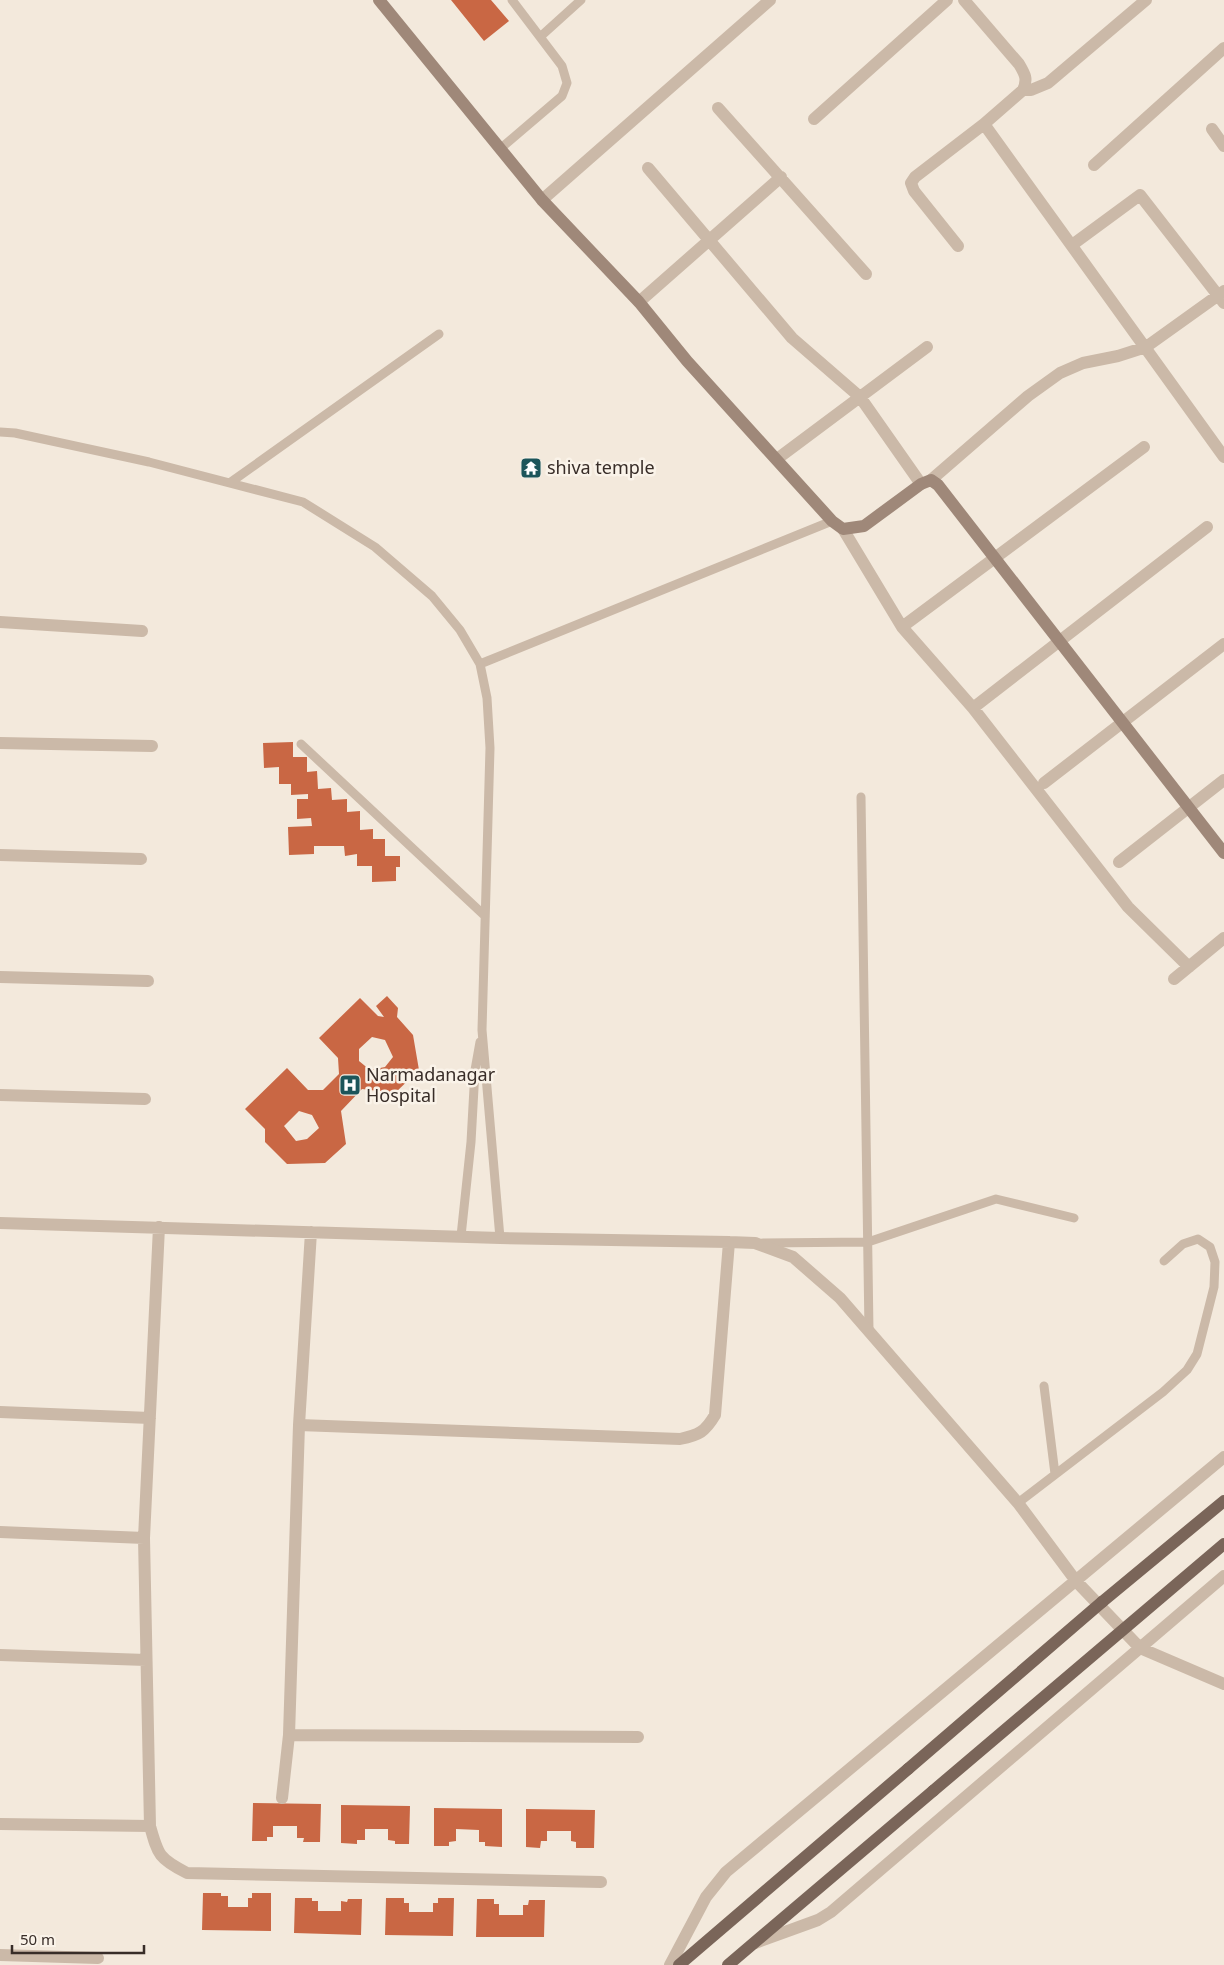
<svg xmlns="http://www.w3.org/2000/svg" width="1224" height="1965" viewBox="0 0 1224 1965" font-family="'Noto Sans',sans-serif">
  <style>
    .building { fill: #c96744; fill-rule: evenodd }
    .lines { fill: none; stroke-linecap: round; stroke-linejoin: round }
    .lane { stroke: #cbb9a8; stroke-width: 9 }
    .street { stroke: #cbb9a8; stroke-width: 12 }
    .secondary { stroke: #9f8879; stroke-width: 12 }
    .primary { stroke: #7a6559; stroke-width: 12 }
    .primary-bridge { stroke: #7a6559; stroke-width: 12 }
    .labels { text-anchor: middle; stroke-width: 5; stroke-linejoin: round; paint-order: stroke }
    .poi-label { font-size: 18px; fill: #382d28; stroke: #faf3e9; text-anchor: start }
  </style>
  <rect width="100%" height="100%" fill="#f3e9dc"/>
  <!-- building -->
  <path class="building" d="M451 0H491L509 21 484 41Z
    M293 742V757H307V772L317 771 318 789 331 788 332 800 347 799V812L360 811V830L373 829V839H385V856H400V867H396V881L372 882V866H357V854L345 856 344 846H314V854L289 855 288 827 312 826 311 818 297 819V799H308V794L291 795V784H279V767L264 768 263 743Z
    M387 996 398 1008 397 1017 413 1035 419 1070 395 1093 362 1089 341 1111 346 1144 325 1163 287 1164 265 1142V1129L245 1109 287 1068 308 1090H323L339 1074 338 1058 319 1038 360 998 378 1016 384 1017 376 1006ZM372 1037 385 1040 393 1057 385 1067 370 1070 359 1061V1049ZM299 1111 312 1115 319 1128 307 1139 296 1141 284 1126Z
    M253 1803 321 1804 320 1842H303L304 1838H297V1826H273V1837H267V1841H252Z
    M341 1805 410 1806 409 1844H395V1841L388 1840V1829H365V1840H357V1844L341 1843Z
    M434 1808 502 1809V1847L485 1846V1842H479V1830L456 1829V1841L449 1842V1846H434Z
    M526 1809 595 1810 594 1848H576V1842L571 1841V1831H547V1841H541L540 1848 526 1847Z
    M203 1893H221V1896H228V1907H248V1898H252V1893H271V1931L202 1930Z
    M295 1898H312V1901H318V1911H341V1901L347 1902 348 1899H362L361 1935 294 1933Z
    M386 1898H404V1903H409V1912H433V1903H438V1898H454L453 1936 385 1935Z
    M477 1899H494V1904H499V1915H523V1905H528L529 1900H545L544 1937H476Z"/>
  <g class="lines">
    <!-- lane -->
    <path class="lane" d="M540 37 581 0
      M500 149 562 96 567 83 562 66 512 0
      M0 432 15 433 149 462 303 502 375 547 432 596 460 630 480 664 487 698 490 748 482 1030 500 1238
      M231 482 439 334
      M480 664 832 521
      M301 744 485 916
      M861 797 869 1331
      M461 1236 471 1142 475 1070 480 1042
      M763 1243 868 1242 996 1199 1074 1218
      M1044 1386 1055 1474
      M1018 1503 1163 1392 1187 1370 1197 1354 1214 1287 1215 1262 1210 1247 1198 1239 1183 1244 1164 1261"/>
    <!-- street -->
    <path class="street" d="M1023 90H1031L1048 83 1146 0
      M718 108 866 274
      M814 119 947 0
      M984 124 1224 457
      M1212 129 1224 146
      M1094 165 1224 48
      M648 168 792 338 860 397 921 484
      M542 200 770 0
      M1072 245 1140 195 1224 303
      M958 246 914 191 911 183 915 177 984 124 1023 90C1028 79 1025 74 1019 64L964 0
      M639 302 781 177
      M777 459 927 347
      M931 480 1028 396 1060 373 1083 363 1118 356 1146 347 1224 291
      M843 529 902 627 973 708 1128 907 1189 967
      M0 622 142 631
      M902 627 1144 447
      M973 708 1207 527
      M0 743 152 746
      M1044 783 1224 644
      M0 855 141 859
      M1119 862 1224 780
      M0 977 148 981
      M1174 979 1224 938
      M0 1095 145 1099
      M0 1223 500 1238 729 1242 755 1243 793 1257 840 1298 1018 1503 1076 1581 1140 1648 1224 1684
      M159 1227 144 1538 150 1826C158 1855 159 1859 187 1873L601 1882
      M0 1412 150 1418
      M299 1425 680 1439C699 1435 705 1432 715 1415L729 1242
      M0 1532 144 1538
      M0 1655 146 1660
      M289 1735 638 1737
      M282 1798 289 1735 299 1425 311 1232
      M0 1824 150 1826
      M755 1943 818 1920 831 1912 1224 1576
      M0 1955 98 1958
      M670 1965 706 1897 726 1872 1224 1457"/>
    <!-- secondary -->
    <path class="secondary" d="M379 0 542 200 639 302 687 361 832 521 843 529 864 526 921 484 931 480 938 485 1224 853"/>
    <!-- primary -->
    <path class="primary" d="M1102 1602 1224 1501
      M679 1965 908 1769
      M728 1965 933 1791"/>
    <!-- primary-bridge -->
    <path class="primary-bridge" d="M908 1769 1102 1602
      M933 1791 1224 1544"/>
  </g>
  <!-- icons -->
  <defs>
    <g id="temple-square" transform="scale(1.125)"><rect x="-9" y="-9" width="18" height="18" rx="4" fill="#1c555a" stroke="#faf3e9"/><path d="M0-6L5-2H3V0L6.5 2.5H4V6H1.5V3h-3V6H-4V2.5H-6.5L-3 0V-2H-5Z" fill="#fff"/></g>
    <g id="hospital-square" transform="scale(1.125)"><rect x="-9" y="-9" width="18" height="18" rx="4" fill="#1c555a" stroke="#faf3e9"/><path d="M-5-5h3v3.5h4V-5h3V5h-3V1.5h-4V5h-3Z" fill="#fff"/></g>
  </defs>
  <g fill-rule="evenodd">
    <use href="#temple-square" x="531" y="468"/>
    <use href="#hospital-square" x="350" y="1085"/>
  </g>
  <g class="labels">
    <!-- poi labels -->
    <g class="poi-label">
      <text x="547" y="474">shiva temple</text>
      <text x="366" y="1081">Narmadanagar<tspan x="366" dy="21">Hospital</tspan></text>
    </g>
  </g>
  <!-- scale -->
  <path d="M12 1945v8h132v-8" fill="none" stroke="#382d28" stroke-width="2.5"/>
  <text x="20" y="1945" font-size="15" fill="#382d28" stroke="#faf3e9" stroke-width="4" paint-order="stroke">50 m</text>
</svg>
